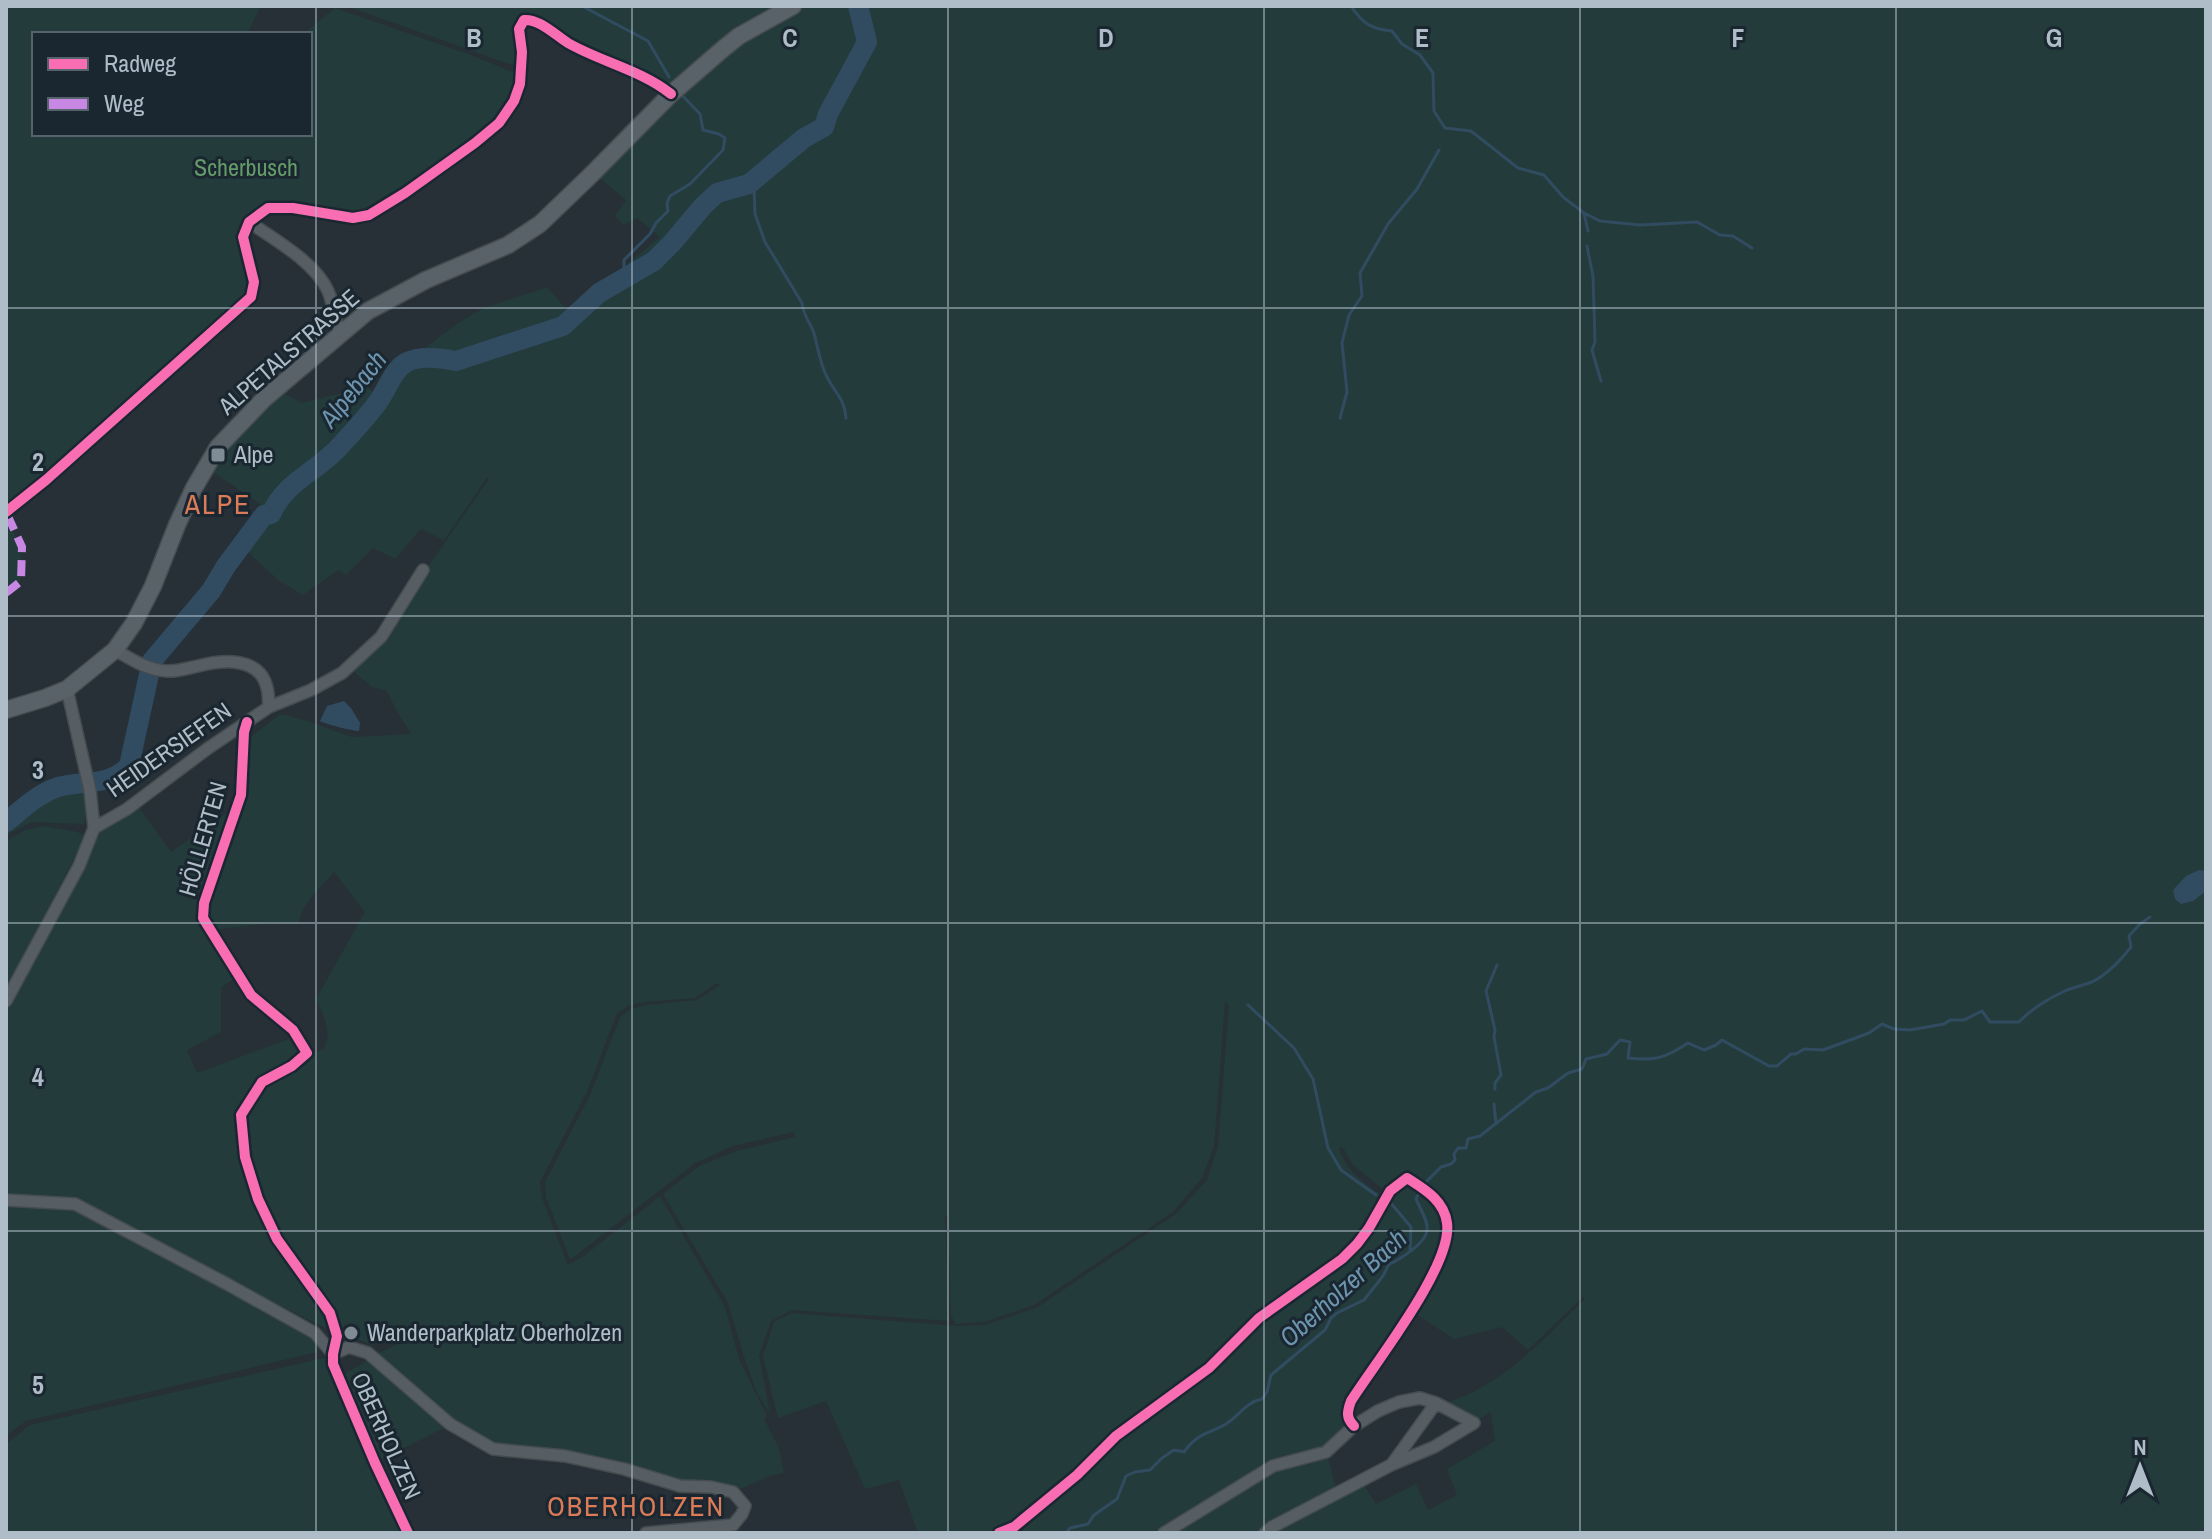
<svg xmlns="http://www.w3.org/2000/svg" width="2212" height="1539" viewBox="0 0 2212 1539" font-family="'Archivo Narrow',sans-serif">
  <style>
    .green { fill: #233b3b }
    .water { fill: #314c61 }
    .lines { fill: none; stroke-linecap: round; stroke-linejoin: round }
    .stream { stroke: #314c61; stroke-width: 3 }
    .river { stroke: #314c61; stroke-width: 20 }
    .street-casing { stroke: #454c50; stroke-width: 14 }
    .secondary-casing { stroke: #454c50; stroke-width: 19 }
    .street { stroke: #565e64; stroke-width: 11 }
    .secondary { stroke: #5a6269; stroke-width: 16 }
    .quiet { stroke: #c787e3; stroke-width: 8; stroke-dasharray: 16 8; stroke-linecap: butt }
    .cycleway-casing { stroke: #1a2731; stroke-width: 15 }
    .cycleway { stroke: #f96db3; stroke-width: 10 }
    .grid { fill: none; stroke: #afbdc8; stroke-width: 2; stroke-opacity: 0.55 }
    .poi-dot { fill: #7f8c95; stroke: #1a2731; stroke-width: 3 }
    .labels { text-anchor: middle; stroke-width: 6; stroke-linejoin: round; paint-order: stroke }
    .park-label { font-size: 24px; fill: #649b68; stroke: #1a2731 }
    .street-label { font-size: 24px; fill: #afbdc8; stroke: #1a2731 }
    .poi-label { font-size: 24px; fill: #afbdc8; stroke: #1a2731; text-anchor: start }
    .water-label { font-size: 26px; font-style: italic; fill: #6d94ae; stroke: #1a2731 }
    .quarter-label { font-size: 28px; letter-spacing: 2px; fill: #db7b57; stroke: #1a2731 }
    .grid-label { font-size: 26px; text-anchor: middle; font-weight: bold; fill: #afbdc8; stroke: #1a2731; stroke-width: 6; stroke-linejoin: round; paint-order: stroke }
  </style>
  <rect width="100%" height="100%" fill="#263036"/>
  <!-- green -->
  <path class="green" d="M6 6H261L247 34H34V134H310V34H303L335 8 471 55 515 73 518 83 497 120 471 141 370 213 353 215 293 204 246 220 250 290 69 455 6 507Z
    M346 6H786L670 86 573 42 536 20 516 31 519 60 516 64H509Z
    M801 6H2206V1533H1026L1022 1527 1027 1517 1078 1477 1117 1438 1210 1369 1260 1320 1344 1259 1370 1229 1391 1192 1406 1180C1422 1191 1439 1201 1444 1220 1454 1260 1370 1365 1347 1399L1343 1412 1345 1432 1326 1449 1337 1492 1339 1494 1362 1482 1376 1504 1416 1484 1428 1510 1457 1495 1447 1469 1495 1441 1491 1414 1490 1412 1476 1421 1442 1404C1501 1388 1542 1340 1585 1299L1583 1297 1528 1350 1502 1327 1454 1339 1414 1313 1426 1296 1448 1245 1449 1220 1437 1197 1407 1175 1386 1192 1353 1165 1343 1148 1339 1147C1344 1169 1364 1183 1382 1195L1381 1201 1367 1227 1355 1243 1341 1257 1258 1317 1209 1366 1114 1435 1075 1474 1013 1525 995 1533H918L899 1480 865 1489 826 1401 778 1418 763 1356 774 1322 792 1313 956 1326 985 1325 1038 1307 1177 1213 1207 1180 1218 1146 1229 1005 1225 1002 1214 1147 1202 1178 1173 1212 1034 1305 984 1322 956 1324 951 1316 948 1216 945 1215 949 1321 792 1310 771 1321 759 1356 770 1413 757 1393 744 1357 728 1303 663 1194 699 1166 737 1151 795 1137 794 1132 733 1146 695 1163 570 1260 546 1197 545 1182 591 1093 620 1017 631 1009 645 1005 697 1000 720 985 717 983 695 998 645 1002 628 1006 617 1013 587 1092 540 1182 542 1198 568 1265 585 1255 660 1196 725 1307 739 1359 767 1416 764 1419 779 1448 784 1473 772 1475 736 1491 713 1484 683 1482 566 1452 501 1448 478 1438 454 1422 388 1366 378 1353 407 1340 404 1335 372 1345 352 1337 344 1330 333 1311 279 1238 260 1198 246 1157 243 1115 262 1083 293 1067 309 1054 324 1049C332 1030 324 1017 316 999L365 912 334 872C322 886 300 905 299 924L269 923 213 930 205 917V905L244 796 247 740 279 715H286L304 720 352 737 411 734 395 708 387 691 372 687 352 670 379 645 425 571 489 479 487 478 444 540 421 529 395 559 373 548 346 575 338 570 303 595 278 580 237 542 260 504 210 470 240 431 280 391 302 403 366 387 378 395C386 375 451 327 471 315 490 304 526 295 547 287L569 312 660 237 637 218 623 225 615 216 626 200 596 175C635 141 668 100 707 66 735 41 769 24 801 6Z
    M6 515 21 548 20 581 6 592Z
    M82 778 88 799 84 824 32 822 6 835V820L33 802 75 779Z
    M138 806 171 852 234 808 199 907 236 977 221 988V1032L187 1050 197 1073 294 1037 298 1048V1054L239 1114 249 1185 329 1318V1327L325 1328 277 1304 100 1211 6 1195V1009L99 833Z
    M43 826 78 832 85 837 6 990V841L25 830Z
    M6 1204 76 1208 224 1287 319 1341 317 1352 26 1421 6 1436Z
    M328 1357 403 1533H6V1444L30 1425Z
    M370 1359 448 1426 378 1461 343 1375Z"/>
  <!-- water -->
  <path class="water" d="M344 701 351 708 360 723 359 731C353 731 325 724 320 721L327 706Z
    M2199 870 2206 871V891L2193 901 2181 904 2175 899 2173 890 2186 876Z"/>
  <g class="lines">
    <!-- stream -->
    <path class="stream" d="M582 6 648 41 669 77
      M1351 6C1363 24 1371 29 1392 31L1402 44 1420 55 1433 73 1434 111 1445 128 1471 131 1518 168 1544 175 1563 197 1584 213 1600 221 1640 225 1697 222 1720 235 1733 236 1752 248
      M749 184 754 188 755 214 765 242 802 303C803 315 810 322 814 333 818 348 820 364 827 377 836 395 844 397 846 418
      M1584 213 1588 231
      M1587 246 1593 276 1595 342 1592 350 1601 381
      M624 278V260L650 234 656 223 668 211 667 203 670 196 690 184 723 150 725 138 719 134 703 130 700 114 681 94
      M1340 418 1347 392 1342 343 1349 315 1362 296 1360 273 1388 224 1417 189 1439 150
      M1248 1005 1294 1048 1313 1079 1328 1148 1341 1170 1376 1195
      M1495 1089V1083L1501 1075 1494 1037 1495 1030 1486 991 1497 965
      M1494 1104 1496 1124
      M1427 1181 1441 1167 1451 1164 1455 1160 1454 1154 1458 1148H1466L1468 1139 1480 1136 1536 1092 1548 1088 1568 1073 1582 1069 1586 1059 1607 1054 1620 1040 1630 1042 1628 1058C1656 1061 1665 1058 1688 1043L1704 1050 1716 1045 1722 1040 1769 1066H1777L1791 1054H1796L1804 1049 1823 1050 1869 1033 1882 1024 1894 1029 1910 1030 1944 1024 1950 1020H1964L1982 1011 1990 1022H2019C2031 1009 2051 997 2067 990 2075 987 2084 985 2092 982 2108 974 2120 961 2131 947L2129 936 2140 924 2150 917
      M1390 1202 1411 1227 1410 1251
      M1066 1533 1070 1528 1088 1524 1094 1515 1117 1499 1126 1476 1135 1472 1150 1470 1162 1458 1174 1450 1184 1452C1199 1432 1207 1435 1226 1424 1239 1416 1246 1402 1262 1399L1267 1392 1271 1375 1325 1330 1331 1318 1337 1313 1364 1300 1383 1276 1389 1264C1398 1261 1404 1256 1412 1250 1436 1232 1427 1223 1416 1199L1419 1193"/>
    <!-- river -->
    <path class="river" d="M6 822C23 809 37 794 58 787 84 780 109 787 129 766L152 661 211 591 226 566 264 515 271 514C286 480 319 471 341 445 354 431 367 417 378 402 387 390 393 369 407 362 421 355 441 358 456 361L563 326 599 293 654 261 672 243 703 206 717 193 749 184 804 138 824 127 828 114 867 42 858 6"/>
    <!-- street casing -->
    <g class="street-casing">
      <path id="street" d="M249 222C274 239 316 263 328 291 334 304 334 324 341 332
        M6 512 46 480 251 297 254 282 243 237 249 222 268 208H293L353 218 369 215 405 193 475 143 499 123 514 101 520 84 522 52 519 29 524 20C540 19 555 35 568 43 601 62 641 70 671 94
        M115 650C133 660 147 670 167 671 177 672 188 668 198 666 222 660 260 656 267 688 269 694 268 701 269 707
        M247 722 244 732 241 795 204 903 203 918 251 995 293 1030 307 1053 292 1066 262 1082 241 1115 245 1157 258 1199 277 1239 330 1313 337 1336 333 1354V1364L375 1463 408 1533
        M94 828 127 809 207 749 269 707 311 690 342 673 381 637 423 570
        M6 1001 79 866 94 828 90 790 67 689
        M6 1200 75 1204 227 1284 315 1333 333 1354
        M333 1354 349 1347 368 1353 450 1424 493 1449 565 1456 624 1469 680 1486 711 1487 733 1492 745 1506 742 1514 733 1525 646 1533
        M1392 1464 1436 1403
        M999 1533 1014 1527 1077 1475 1116 1436 1209 1368 1259 1318 1342 1259 1357 1244 1369 1228 1390 1191 1407 1178C1424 1189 1444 1200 1447 1223 1453 1265 1375 1363 1351 1401 1347 1412 1346 1418 1354 1426
        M1164 1533 1273 1466 1326 1452 1354 1426 1378 1411 1399 1402 1420 1398 1436 1403 1474 1423
        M1265 1533 1272 1527 1391 1465 1434 1447 1474 1423"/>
    </g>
    <!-- secondary casing -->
    <g class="secondary-casing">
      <path id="secondary" d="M6 710 45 698 67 689 115 650 134 623 153 586 177 525 194 488 218 447 264 399 368 311 426 280 508 245 540 224 592 174 671 94 724 48 739 36 793 6"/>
    </g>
    <!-- street -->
    <use href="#street" class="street"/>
    <!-- secondary -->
    <use href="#secondary" class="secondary"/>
    <!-- quiet -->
    <path class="quiet" d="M6 593 21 581 22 547 6 512"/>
    <!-- cycleway casing -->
    <g class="cycleway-casing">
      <path id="cycleway" d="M6 512 46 480 251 297 254 282 243 237 249 222 268 208H293L353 218 369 215 405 193 475 143 499 123 514 101 520 84 522 52 519 29 524 20C540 19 555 35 568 43 601 62 641 70 671 94
        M247 722 244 732 241 795 204 903 203 918 251 995 293 1030 307 1053 292 1066 262 1082 241 1115 245 1157 258 1199 277 1239 330 1313 337 1336 333 1354V1364L375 1463 408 1533
        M999 1533 1014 1527 1077 1475 1116 1436 1209 1368 1259 1318 1342 1259 1357 1244 1369 1228 1390 1191 1407 1178C1424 1189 1444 1200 1447 1223 1453 1265 1375 1363 1351 1401 1347 1412 1346 1418 1354 1426"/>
    </g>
    <!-- cycleway -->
    <use href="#cycleway" class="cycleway"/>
  </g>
  <!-- grid -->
  <path class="grid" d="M316 6V1533M632 6V1533M948 6V1533M1264 6V1533M1580 6V1533M1896 6V1533M6 308H2206M6 616H2206M6 923H2206M6 1231H2206"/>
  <!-- markers -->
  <g class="poi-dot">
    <rect x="210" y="447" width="16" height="16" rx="4"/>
    <circle cx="351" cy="1333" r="8"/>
  </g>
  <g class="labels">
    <!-- park labels -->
    <g class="park-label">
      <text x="246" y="176">Scherbusch</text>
    </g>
    <!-- street labels -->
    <g class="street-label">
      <text transform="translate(289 352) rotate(-41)" y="8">ALPETALSTRASSE</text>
      <text transform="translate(169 750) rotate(-35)" y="8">HEIDERSIEFEN</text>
      <text transform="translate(203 839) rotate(-74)" y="8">HÖLLERTEN</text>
      <text transform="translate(386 1436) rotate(66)" y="8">OBERHOLZEN</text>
    </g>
    <!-- poi labels -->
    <g class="poi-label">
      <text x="234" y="463">Alpe</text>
      <text x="367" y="1341">Wanderparkplatz Oberholzen</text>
    </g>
    <!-- water labels -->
    <g class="water-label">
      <text transform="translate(353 389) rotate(-51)" y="9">Alpebach</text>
      <text transform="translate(1343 1288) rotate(-42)" y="9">Oberholzer Bach</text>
    </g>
    <!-- quarter labels -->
    <g class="quarter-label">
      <text x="218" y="514">ALPE</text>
      <text x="636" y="1516">OBERHOLZEN</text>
    </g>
  </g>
  <g class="grid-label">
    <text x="474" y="47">B</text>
    <text x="790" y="47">C</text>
    <text x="1106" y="47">D</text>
    <text x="1422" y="47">E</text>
    <text x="1738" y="47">F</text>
    <text x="2054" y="47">G</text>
    <text x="38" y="471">2</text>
    <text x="38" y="779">3</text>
    <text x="38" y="1086">4</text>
    <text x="38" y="1394">5</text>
  </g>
  <!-- border -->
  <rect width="2212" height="1539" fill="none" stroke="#afbdc8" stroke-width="16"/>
  <!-- legend -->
  <rect x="32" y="32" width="280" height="104" fill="#1a2731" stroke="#56636d" stroke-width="2"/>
  <rect x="48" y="58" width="40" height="12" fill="#f96db3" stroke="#56636d" stroke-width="2"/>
  <text x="104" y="72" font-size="24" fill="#afbdc8">Radweg</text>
  <rect x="48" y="98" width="40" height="12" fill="#c787e3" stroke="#56636d" stroke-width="2"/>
  <text x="104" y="112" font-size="24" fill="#afbdc8">Weg</text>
  <!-- north arrow -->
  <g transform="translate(2140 1467)" stroke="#1a2731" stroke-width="6" paint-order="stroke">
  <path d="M0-6L14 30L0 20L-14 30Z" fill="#afbdc8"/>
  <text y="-12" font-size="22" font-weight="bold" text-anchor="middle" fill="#afbdc8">N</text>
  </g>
</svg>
